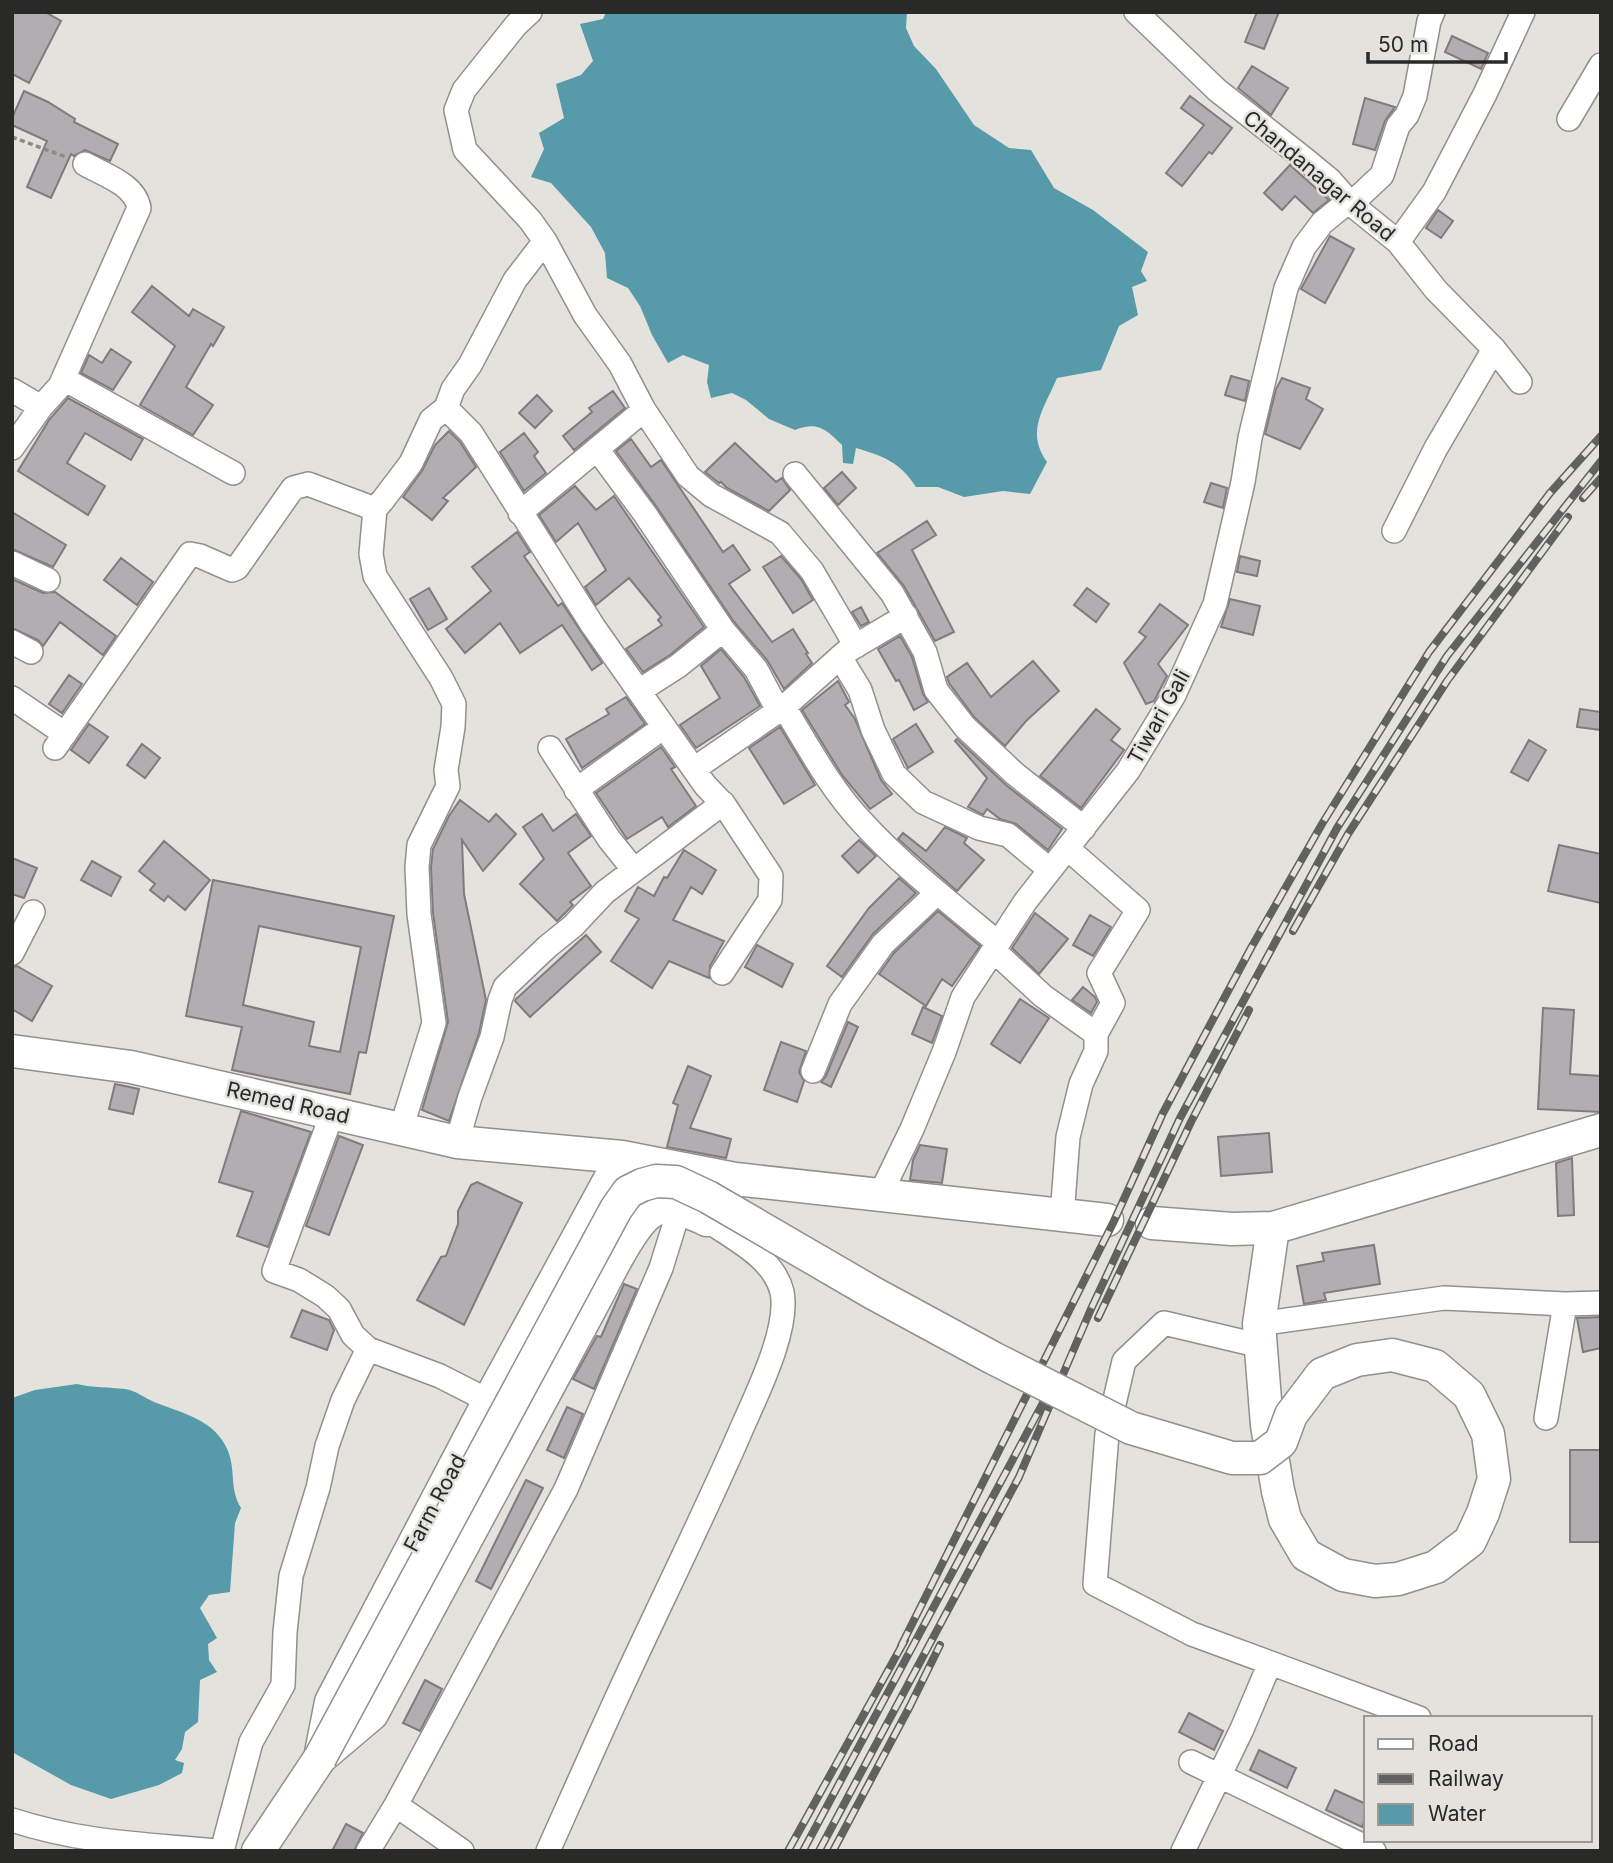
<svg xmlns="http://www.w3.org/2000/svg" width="1613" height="1863" viewBox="0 0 1613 1863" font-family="Inter,sans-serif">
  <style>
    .water { fill: #579baa }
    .building { fill: #b1adb0; stroke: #7f7b7e; stroke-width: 2; fill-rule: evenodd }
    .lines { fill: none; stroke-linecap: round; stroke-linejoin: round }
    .street-casing { stroke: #91908b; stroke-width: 26 }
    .secondary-casing { stroke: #91908b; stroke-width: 35 }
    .path { stroke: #8c8b88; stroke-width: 3.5; stroke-dasharray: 5 3.5; stroke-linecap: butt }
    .street { stroke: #fff; stroke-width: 23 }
    .secondary { stroke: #fff; stroke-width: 32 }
    .rail-casing { stroke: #61615e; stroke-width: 8 }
    .rail { stroke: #e3e2dd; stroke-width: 5; stroke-dasharray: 16; stroke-linecap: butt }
    .secondary-bridge-casing { stroke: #91908b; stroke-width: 35; stroke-linecap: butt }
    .secondary-bridge { stroke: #fff; stroke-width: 32 }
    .labels { text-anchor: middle; stroke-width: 5; stroke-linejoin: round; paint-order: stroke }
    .street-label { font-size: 21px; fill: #292927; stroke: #e3e2dd }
  </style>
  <rect width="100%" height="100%" fill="#e3e2dd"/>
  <!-- water -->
  <path class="water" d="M606 12H907L906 28 914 46 936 69 974 125 1009 148 1031 150 1054 188 1093 210 1148 252 1141 271 1147 281 1132 287 1138 315 1119 326 1101 370 1057 378C1044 409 1025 431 1047 462L1030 494 1003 491 964 497 938 487H916C900 462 883 456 856 448L853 464 843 463 842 445C826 429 817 421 795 430L769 419 746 400 732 393 711 398 707 382 709 365 683 355 668 363 652 335 640 306 628 288 607 278 605 253 591 227 551 183 531 177 544 149 539 133 564 118 556 84 581 75 593 61 580 24 603 19Z
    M77 1384C93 1388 109 1387 125 1389 135 1390 145 1398 154 1402 182 1413 216 1420 228 1451 236 1471 229 1488 241 1508L235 1523 230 1592 209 1595 200 1608 217 1638 208 1644 209 1660 217 1672 200 1680 198 1722 185 1732 182 1749 175 1760 184 1763 182 1773 159 1785 111 1799 71 1785 12 1752V1398L35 1390Z"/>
  <!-- building -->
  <path class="building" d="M12 12H45L61 21 29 83 12 74Z
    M1257 12H1279L1264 49 1245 42Z
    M1452 36 1488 53 1481 69 1445 52Z
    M1252 66 1288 88 1271 115 1238 88Z
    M24 91 48 102 75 119 74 122 118 144 110 161 85 150 74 156 71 154 51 198 27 187 47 141 12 125V118Z
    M1190 96 1232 128 1212 154 1209 152 1182 186 1166 173 1204 125 1181 108Z
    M1365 98 1395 107 1385 121 1375 150 1353 144Z
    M1290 165 1329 200 1313 213 1295 196 1282 210 1264 193Z
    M1438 210 1453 221 1441 238 1426 228Z
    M1330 236 1354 249 1325 303 1301 289Z
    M152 286 189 316 193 309 224 327 213 346 211 344 186 387 213 405 193 435 140 405 175 346 132 312Z
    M111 349 131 362 113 390 81 373 89 355 102 363Z
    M1231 376 1249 381 1245 401 1225 395Z
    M1282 378 1310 388 1306 399 1323 409 1300 449 1265 434 1276 389Z
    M613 391 625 408 574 450 563 436 592 412 589 408Z
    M537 395 552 411 535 428 519 413Z
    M68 398 143 439 131 460 85 433 67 463 105 486 88 515 18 471 49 420Z
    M449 431 460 442 476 467 443 498 448 501 432 520 403 497 422 471 435 445Z
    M524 433 538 452 534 456 546 473 524 491 500 452Z
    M631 439 651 467 661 460 723 552 733 545 750 570 729 584 772 642 793 629 808 653 806 654 812 663 784 689 767 660 734 622 656 506 616 451Z
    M735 443 776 482 782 478 790 490 769 511 727 488 721 482 719 483 705 472Z
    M842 472 856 488 838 505 824 488Z
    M1211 483 1227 488 1223 508 1204 502Z
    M575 486 596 510 614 496 704 627 670 655 643 672 626 649 662 625 658 620 661 617 629 578 596 605 585 587 606 570 578 523 556 542 539 515Z
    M12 512 66 545 53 567 12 549Z
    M927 521 936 535 912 550 954 632 935 641 904 586 877 553Z
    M517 532 530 552 524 556 558 606 562 603 602 663 592 670 562 625 520 653 500 623 465 653 446 629 491 591 472 567Z
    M781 556 801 579 813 600 793 613 763 567Z
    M1240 556 1260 561 1257 576 1237 572Z
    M121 558 153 582 137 605 104 580Z
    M12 579 43 593 55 592 116 636 103 655 60 622 43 646 38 640 12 628Z
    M429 588 447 619 428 630 410 599Z
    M1087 588 1109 604 1096 622 1074 605Z
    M1230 599 1260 606 1253 635 1221 627Z
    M1160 604 1188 625 1158 664 1167 676 1154 701 1146 704 1124 663 1146 637 1139 632Z
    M861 607 869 622 861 626 852 612Z
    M900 636 912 657 923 694 928 702 914 710 899 680 896 681 878 649Z
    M721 649 744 677 760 706 696 748 680 725 720 698 701 666Z
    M1033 661 1059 691 1026 721 1005 746 975 718 949 683 947 677 967 663 991 697Z
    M69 675 82 684 62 713 49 704Z
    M838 681 849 702 845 705 855 719 881 780 892 794 870 809 842 775 802 710Z
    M626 697 645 724 582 768 566 739 609 714 606 709Z
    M1096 709 1120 729 1111 740 1124 750 1081 808 1040 776Z
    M1580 709 1601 712V730L1577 727Z
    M89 724 108 737 89 763 71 750Z
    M916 724 933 752 908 768 893 739Z
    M780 727 815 785 784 804 749 748Z
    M957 739 1006 785 1062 829 1048 850 1016 824 1000 819 987 809 983 815 968 807 987 778 955 741Z
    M1529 740 1546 750 1528 781 1511 772Z
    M142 744 160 758 145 778 127 765Z
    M661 747 675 767 671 769 696 806 668 827 662 817 627 839 596 793Z
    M460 800 489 822 496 814 516 834 483 871 462 840 464 894 486 1000 479 1033 449 1121 422 1110 448 1022 433 913 431 867 433 849 449 816Z
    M542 814 553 831 576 814 591 836 568 853 591 886 570 902 573 905 557 921 520 884 544 859 523 827Z
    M945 827 967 838 964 843 984 860 957 891 898 839 903 833 926 851Z
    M859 840 876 856 858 873 842 856Z
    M164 841 210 880 185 910 168 896 164 901 150 890 155 884 139 871Z
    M1559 845 1601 854V903L1548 891Z
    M684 850 716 870 702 894 691 887 673 920 724 941 710 966 709 978 669 961 652 988 611 961 639 919 625 911 638 887 654 896 664 877 667 878Z
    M12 858 37 868 24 898 12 894Z
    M92 861 121 877 111 896 81 880Z
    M899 878 916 893 873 934 842 977 827 966 869 908Z
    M213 880 394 916 366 1053 359 1052 350 1094 232 1070 242 1027 186 1016ZM259 926 361 947 340 1052 309 1046 314 1022 243 1005Z
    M938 911 980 946 952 986 942 979 926 1006 879 974 894 953Z
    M1035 913 1068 939 1039 974 1012 948Z
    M1090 915 1111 927 1093 956 1073 945Z
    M586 935 601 952 530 1017 515 1001 516 999Z
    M757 945 793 964 782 987 745 967Z
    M17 966 52 986 32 1021 12 1009V967Z
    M1083 987 1095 997 1097 1002 1091 1013 1072 1000Z
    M1020 999 1049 1018 1020 1063 991 1044Z
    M923 1007 942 1016 932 1043 912 1034Z
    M1543 1008 1574 1010 1570 1074 1601 1076V1112L1538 1109Z
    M848 1022 858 1027 831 1087 821 1082 826 1076Z
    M781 1042 806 1051 799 1072 804 1081 797 1102 764 1090Z
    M688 1066 711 1076 690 1128 731 1139 726 1158 667 1147 678 1105 673 1103Z
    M115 1084 139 1089 133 1114 109 1109Z
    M241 1111 311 1132 268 1247 237 1236 253 1192 219 1182Z
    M1269 1133 1272 1172 1221 1176 1218 1137Z
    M339 1136 363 1145 329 1235 306 1226Z
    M920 1145 947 1149 942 1183 910 1180 913 1160Z
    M1572 1158 1574 1215 1558 1216 1556 1163Z
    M477 1182 522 1203 464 1325 417 1300 441 1257 446 1256 458 1224V1211L471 1185Z
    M1374 1245 1380 1284 1324 1293 1326 1300 1304 1304 1297 1266 1324 1261 1322 1253Z
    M624 1284 637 1289 594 1389 573 1379 597 1336 601 1337Z
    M302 1310 329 1320 334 1330 327 1350 291 1337Z
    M1601 1317V1348L1583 1352 1577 1318Z
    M567 1407 583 1414 564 1458 547 1450Z
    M1570 1450H1601V1542H1570Z
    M526 1480 543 1488 491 1589 476 1581Z
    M425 1680 442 1689 420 1731 403 1723Z
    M1189 1713 1223 1731 1214 1750 1179 1732Z
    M1259 1750 1296 1768 1287 1788 1250 1770Z
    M1335 1790 1366 1804V1817L1362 1827 1326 1810Z
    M346 1824 363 1833 354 1851H332Z"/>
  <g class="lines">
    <!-- street casing -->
    <g class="street-casing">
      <path id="street" d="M530 12 516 25 464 90 456 110 465 150 530 220 545 241 585 315 620 364 644 410 688 476 711 495 780 533 812 571 856 646
        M1136 12 1217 90 1307 161 1330 180 1351 204 1398 242 1436 290 1494 349 1520 382
        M1569 119 1601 65
        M1351 204 1382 175 1398 126 1407 115 1415 96 1429 21 1433 12
        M1398 242 1434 192 1485 94 1523 12
        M64 379 233 473
        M12 390 41 407
        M446 408 471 433 593 626 705 785 725 806 771 876 770 900 722 973
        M12 448 41 407 60 386 139 208C135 184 104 175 85 164
        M597 449 645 514 723 630 756 669 773 701 784 707C808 746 830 788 862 822 903 867 952 904 998 943
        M795 474 892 593 925 652 936 690 965 727 1015 774 1084 828
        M375 509 371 554 375 576 441 678 454 704 453 727 446 770 448 786 419 845 417 867 419 914 434 1023 401 1129
        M520 513 644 410
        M1394 531 1436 448 1494 349
        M12 563 48 580
        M12 642 31 652
        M840 657 860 690 873 730 894 774 923 802 979 828 1008 835 1050 870
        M639 691 678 666 723 630
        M12 698 65 734
        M55 748 190 554 200 556 232 570 237 568 293 488 308 484 375 509 383 500 411 463 431 420 446 408 453 389 470 365 515 280 545 241
        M550 748 609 839 634 870
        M694 769 784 707 847 651 906 616
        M576 790 664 727
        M1067 848 1138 910 1099 973 1113 1003 1096 1034
        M993 950 1043 996 1096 1034V1051L1081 1084 1068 1137 1062 1216
        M12 953 33 912
        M813 1071 840 1004 883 944 937 893
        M332 1114 274 1271 299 1280 325 1296 339 1309 353 1335 368 1349 440 1376 489 1401
        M457 1142 470 1097 492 1037 500 1000 505 987 547 947 573 926 605 892 723 803
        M879 1197 912 1129 944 1052 963 997 1025 902 1128 771 1174 695 1215 604 1243 482 1250 438 1286 288 1304 247 1322 223 1349 201
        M1259 1324 1444 1298 1565 1304 1601 1303
        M1261 1346 1164 1323 1124 1361 1107 1434 1095 1584 1192 1634 1419 1718
        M1546 1418 1565 1304
        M1191 1762 1374 1851
        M12 1820C83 1843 143 1844 216 1851
        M222 1851 251 1742 283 1685 285 1632 291 1576 318 1488 327 1446 343 1400 368 1349
        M368 1851 396 1805
        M462 1851 396 1805 566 1489 661 1268 679 1210
        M548 1851C570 1802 591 1754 613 1706 654 1616 698 1528 738 1437 753 1401 790 1331 782 1292 774 1258 734 1239 707 1220
        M1183 1851 1242 1729 1270 1663"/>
    </g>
    <!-- secondary casing -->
    <g class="secondary-casing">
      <path id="secondary" d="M12 1051 131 1067 457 1142 622 1157 735 1179 1107 1220
        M1152 1223 1232 1229 1273 1228 1601 1130
        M1273 1228 1259 1324 1267 1425 1278 1491
        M320 1758 372 1714 597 1296C608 1275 636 1213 660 1208 676 1205 694 1214 707 1220L734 1180
        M258 1851 320 1758 331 1702 489 1401 622 1157"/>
    </g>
    <!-- path -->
    <path class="path" d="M12 137 66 157"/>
    <!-- street -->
    <use href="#street" class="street"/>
    <!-- secondary -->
    <use href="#secondary" class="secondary"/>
    <!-- rail casing -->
    <g class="rail-casing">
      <path id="rail" d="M1583 498 1601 478
        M1293 931 1348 834 1447 681 1568 517
        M1098 1318 1191 1122 1249 1010
        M901 1646 1114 1221 1163 1113 1251 948 1322 824 1429 652 1550 493 1601 436
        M788 1851 905 1640
        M803 1851 1043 1403
        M819 1851 1019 1477 1091 1309 1180 1118 1337 828 1447 656 1601 461
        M833 1851 910 1706 940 1645"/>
    </g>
    <!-- rail -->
    <use href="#rail" class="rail"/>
    <!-- secondary-bridge casing -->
    <g class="secondary-bridge-casing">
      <path id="secondary-bridge" d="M320 1758 616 1209 628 1192 642 1185 656 1181 676 1182 708 1197 873 1293 993 1358 1131 1428 1232 1458H1260L1281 1442 1291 1415 1322 1374 1357 1360 1392 1355 1435 1366 1469 1395 1488 1434 1494 1479 1483 1513 1470 1541 1436 1567 1398 1579 1375 1581 1343 1575 1306 1555 1285 1519 1278 1491"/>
    </g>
    <!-- secondary-bridge -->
    <use href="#secondary-bridge" class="secondary-bridge"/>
  </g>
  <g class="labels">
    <!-- street labels -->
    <g class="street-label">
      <text transform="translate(1319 176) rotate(40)" y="7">Chandanagar Road</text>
      <text transform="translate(1159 717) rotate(-61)" y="7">Tiwari Gali</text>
      <text transform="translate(288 1103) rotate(13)" y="7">Remed Road</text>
      <text transform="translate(435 1503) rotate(-62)" y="7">Farm Road</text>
    </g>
  </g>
  <!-- border -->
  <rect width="1613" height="1863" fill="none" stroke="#292927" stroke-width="28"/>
  <!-- legend -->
  <rect x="1364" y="1716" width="228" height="126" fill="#e3e2dd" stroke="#999894" stroke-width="2"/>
  <rect x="1378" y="1739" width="35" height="10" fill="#ffffff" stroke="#999894" stroke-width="2"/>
  <text x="1428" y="1751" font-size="21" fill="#292927">Road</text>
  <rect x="1378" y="1774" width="35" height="10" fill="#61615e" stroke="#999894" stroke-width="2"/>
  <text x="1428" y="1786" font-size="21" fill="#292927">Railway</text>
  <rect x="1378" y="1804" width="35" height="21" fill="#579baa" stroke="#999894" stroke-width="2"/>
  <text x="1428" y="1821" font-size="21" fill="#292927">Water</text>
  <!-- scale -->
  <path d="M1368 52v10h138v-10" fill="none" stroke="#292927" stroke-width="3.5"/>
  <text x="1378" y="52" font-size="21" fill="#292927" stroke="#e3e2dd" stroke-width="5" paint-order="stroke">50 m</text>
</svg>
